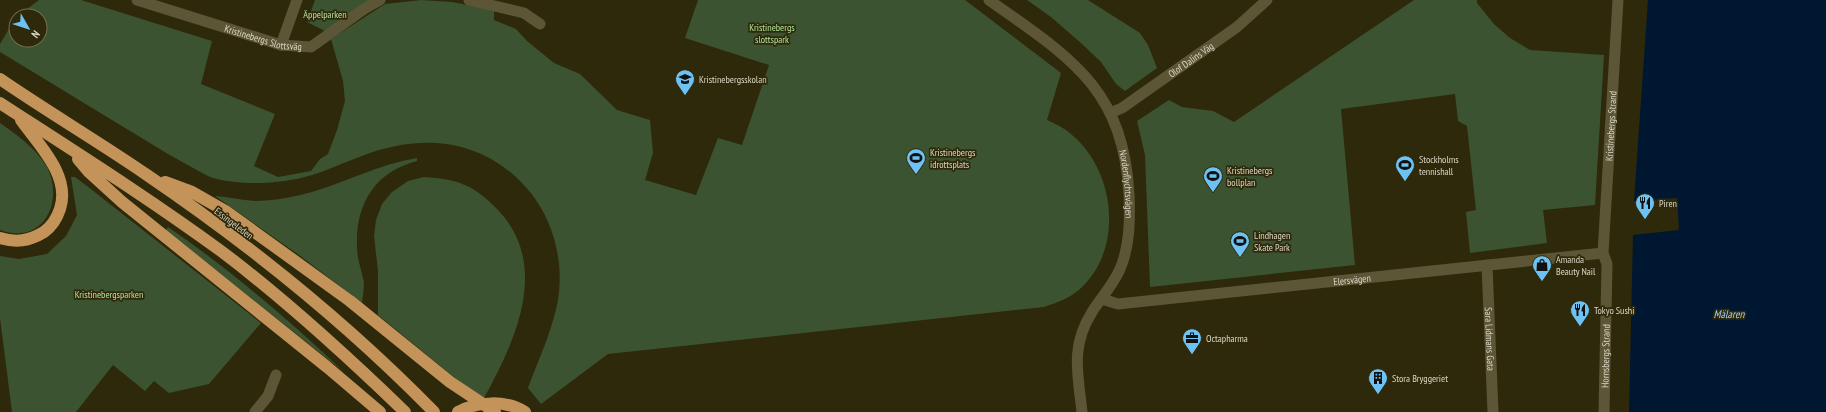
<svg xmlns="http://www.w3.org/2000/svg" width="1826" height="412" viewBox="0 0 1826 412" font-family="'PT Sans Narrow',sans-serif">
  <style>
    .green { fill: #3b5330 }
    .water { fill: #001731 }
    .lines { fill: none; stroke-linecap: round; stroke-linejoin: round }
    .street { stroke: #5c5637; stroke-width: 11 }
    .highway { stroke: #c4935a; stroke-width: 12 }
    .labels { text-anchor: middle; stroke-width: 3.5; stroke-linejoin: round; paint-order: stroke }
    .park-label { font-size: 10px; fill: #b2e19c; stroke: #2e290a }
    .street-label { font-size: 10px; fill: #dad7c6; stroke: #2e290a }
    .poi-label { font-size: 10px; fill: #dad7c6; stroke: #2e290a; text-anchor: start }
    .water-label { font-size: 11px; font-style: italic; fill: #9fcdfe; stroke: #2e290a }
  </style>
  <rect width="100%" height="100%" fill="#2e290a"/>
  <!-- green -->
  <path class="green" d="M39 0H81L212 41 201 84 275 114 254 166 278 177 311 171 320 159 328 154 337 130 345 101 343 81 331 39 385 4 421 0 452 2 494 10V20L516 29 527 41 554 63 580 74 617 110 650 120 653 153 645 180 696 195 718 138 742 145 769 65 685 38 698 0H965L1061 73 1047 120C1056 124 1064 128 1071 134 1114 169 1124 244 1084 285 1073 297 1059 302 1044 307L608 354 541 404 528 388C538 361 551 333 557 305 565 266 555 223 530 192 491 145 437 133 379 150 356 157 334 168 312 175 283 184 242 186 213 178 207 176 201 172 195 169 176 159 158 148 140 137 93 109 47 80 0 52V44L16 17V40H40V16H18Z
    M315 0H371L325 31 307 22Z
    M1027 0H1088L1140 33 1148 45 1157 68 1125 91 1116 84 1101 62 1082 44 1051 17Z
    M1414 0H1477V3L1494 24 1510 38 1530 50 1604 55 1595 205 1543 210 1547 243 1470 253 1466 212 1476 210 1467 126 1458 121 1455 94 1341 109 1355 265 1150 287 1145 155 1137 121 1169 100 1182 107 1213 111 1234 122Z
    M0 123C17 135 36 148 47 167 65 203 42 246 0 230Z
    M417 158V161C370 173 352 212 358 258 360 266 362 274 364 282 364 288 363 296 362 303L299 255 215 196C228 197 242 200 255 201 273 201 294 197 312 192 348 181 380 164 417 158Z
    M71 177H75L87 186 261 323 209 384 169 393 154 381 145 391 113 365 76 412H12L0 318V256L19 259 47 254 66 236 77 215Z
    M424 177C458 179 474 185 498 210 551 266 515 342 484 398L466 387 378 315V271L374 236 376 220 382 204 392 192 408 181Z
    M168 227C231 270 289 320 344 372L177 239 166 230Z"/>
  <!-- water -->
  <path class="water" d="M1648 0H1826V412H1629L1633 235 1679 230 1677 198 1634 201Z"/>
  <g class="lines">
    <!-- street -->
    <g class="street">
      <path id="s1" d="M137 0 281 45 311 47 364 9 380 0"/>
      <path d="M469 0 524 13 540 24"/>
      <path id="s2" d="M989 0C1069 57 1123 87 1129 194 1130 219 1130 246 1120 269 1113 285 1101 298 1092 312 1070 347 1078 374 1082 412"/>
      <path d="M281 45 297 0"/>
      <path id="s3" d="M1110 113 1122 108 1237 27 1267 0"/>
      <path id="s4" d="M1487 265 1493 412"/>
      <path id="s5" d="M1102 299 1118 304 1603 253"/>
      <path d="M255 412 268 396 276 375"/>
      <path id="s6" d="M1604 412 1607 264 1603 253 1618 0"/>
    </g>
    <!-- highway -->
    <path class="highway" d="M0 79C48 112 99 142 147 175 250 245 347 323 434 412
      M0 103C74 151 150 199 221 251 286 300 347 356 405 412
      M78 159 89 172 122 202 327 367 380 412
      M165 182 192 192 227 212 350 301 450 382 495 412
      M0 238C16 243 29 241 44 232 51 227 57 218 60 209 71 176 39 145 21 120
      M458 412C477 401 507 400 525 412"/>
  </g>
  <!-- icons -->
  <defs>
    <g id="school-pin" transform="scale(1)"><path d="M0 17L-7.5 6A9.5 9.5 0 1 1 7.5 6Z" fill="#6ec2f3" stroke="#2e290a"/><path d="M0-5L7-2L0 1L-7-2ZM-4 1L0 2.5L4 1V4Q0 6-4 4Z" fill="#111"/></g>
    <g id="stadium-pin" transform="scale(1)"><path d="M0 17L-7.5 6A9.5 9.5 0 1 1 7.5 6Z" fill="#6ec2f3" stroke="#2e290a"/><path d="M0-5a6.5 5 0 1 0 0 10a6.5 5 0 1 0 0-10ZM-3.5-1.8h7v3.6h-7Z" fill="#111"/></g>
    <g id="restaurant-pin" transform="scale(1)"><path d="M0 17L-7.5 6A9.5 9.5 0 1 1 7.5 6Z" fill="#6ec2f3" stroke="#2e290a"/><path d="M-5-6h1v4h1v-4h1v4h1v-4h1v5L-1.5 .5V6h-2V.5L-5-1ZM5-6V6H3V1.5H1.5Q1.5-4 5-6Z" fill="#111"/></g>
    <g id="shop-pin" transform="scale(1)"><path d="M0 17L-7.5 6A9.5 9.5 0 1 1 7.5 6Z" fill="#6ec2f3" stroke="#2e290a"/><path d="M-5-2.5h2.3a2.7 3.5 0 0 1 5.4 0H5L5.5 6h-11ZM-1.5-2.5h3a1.5 2.3 0 0 0-3 0Z" fill="#111"/></g>
    <g id="office-pin" transform="scale(1)"><path d="M0 17L-7.5 6A9.5 9.5 0 1 1 7.5 6Z" fill="#6ec2f3" stroke="#2e290a"/><path d="M-6-3h4V-5.5h4V-3h4V5H-6ZM-1-4.5V-3h2v-1.5ZM-6 0V1H6V0Z" fill="#111"/></g>
    <g id="building-pin" transform="scale(1)"><path d="M0 17L-7.5 6A9.5 9.5 0 1 1 7.5 6Z" fill="#6ec2f3" stroke="#2e290a"/><path d="M-4-6H4V6H1V3H-1V6H-4ZM-2.5-4.3h1.7v1.8h-1.7ZM.8-4.3h1.7v1.8H.8ZM-2.5-1h1.7V.8h-1.7ZM.8-1h1.7V.8H.8Z" fill="#111"/></g>
  </defs>
  <g fill-rule="evenodd">
    <use href="#school-pin" x="685" y="79"/>
    <use href="#stadium-pin" x="916" y="158"/>
    <use href="#stadium-pin" x="1405" y="165"/>
    <use href="#stadium-pin" x="1213" y="176"/>
    <use href="#restaurant-pin" x="1645" y="203"/>
    <use href="#stadium-pin" x="1240" y="241"/>
    <use href="#shop-pin" x="1542" y="265"/>
    <use href="#restaurant-pin" x="1580" y="310"/>
    <use href="#office-pin" x="1192" y="338"/>
    <use href="#building-pin" x="1378" y="378"/>
  </g>
  <g class="labels">
    <!-- park labels -->
    <g class="park-label">
      <text x="325" y="18">Äppelparken</text>
      <text x="772" y="31">Kristinebergs<tspan x="772" dy="12">slottspark</tspan></text>
      <text x="109" y="298">Kristinebergsparken</text>
    </g>
    <!-- street labels -->
    <g class="street-label">
      <text dy="4" stroke="none"><textPath href="#s1" startOffset="132">Kristinebergs Slottsväg</textPath></text>
      <text dy="4" stroke="none"><textPath href="#s3" startOffset="97">Olof Dalins Väg</textPath></text>
      <text dy="4" stroke="none"><textPath href="#s6" startOffset="287">Kristinebergs Strand</textPath></text>
      <text dy="4" stroke="none"><textPath href="#s2" startOffset="241">Nordenflychtsvägen</textPath></text>
      <text transform="translate(234 223) rotate(37)" y="4">Essingeleden</text>
      <text dy="4" stroke="none"><textPath href="#s5" startOffset="252">Elersvägen</textPath></text>
      <text dy="4" stroke="none"><textPath href="#s4" startOffset="74">Sara Lidmans Gata</textPath></text>
      <text dy="4" stroke="none"><textPath href="#s6" startOffset="56">Hornsbergs Strand</textPath></text>
    </g>
    <!-- poi labels -->
    <g class="poi-label">
      <text x="699" y="83">Kristinebergsskolan</text>
      <text x="930" y="156">Kristinebergs<tspan x="930" dy="12">idrottsplats</tspan></text>
      <text x="1419" y="163">Stockholms<tspan x="1419" dy="12">tennishall</tspan></text>
      <text x="1227" y="174">Kristinebergs<tspan x="1227" dy="12">bollplan</tspan></text>
      <text x="1659" y="207">Piren</text>
      <text x="1254" y="239">Lindhagen<tspan x="1254" dy="12">Skate Park</tspan></text>
      <text x="1556" y="263">Amanda<tspan x="1556" dy="12">Beauty Nail</tspan></text>
      <text x="1594" y="314">Tokyo Sushi</text>
      <text x="1206" y="342">Octapharma</text>
      <text x="1392" y="382">Stora Bryggeriet</text>
    </g>
    <!-- water labels -->
    <g class="water-label">
      <text x="1729" y="318">Mälaren</text>
    </g>
  </g>
  <!-- north arrow -->
  <g transform="translate(28 28) rotate(129)"><circle r="19" fill="#2e290a" stroke="#736f55"/>
  <path d="M0-3L7 15L0 10L-7 15Z" fill="#6ec2f3"/>
  <text y="-6" font-size="11" font-weight="bold" text-anchor="middle" fill="#dad7c6">N</text>
  </g>
</svg>
